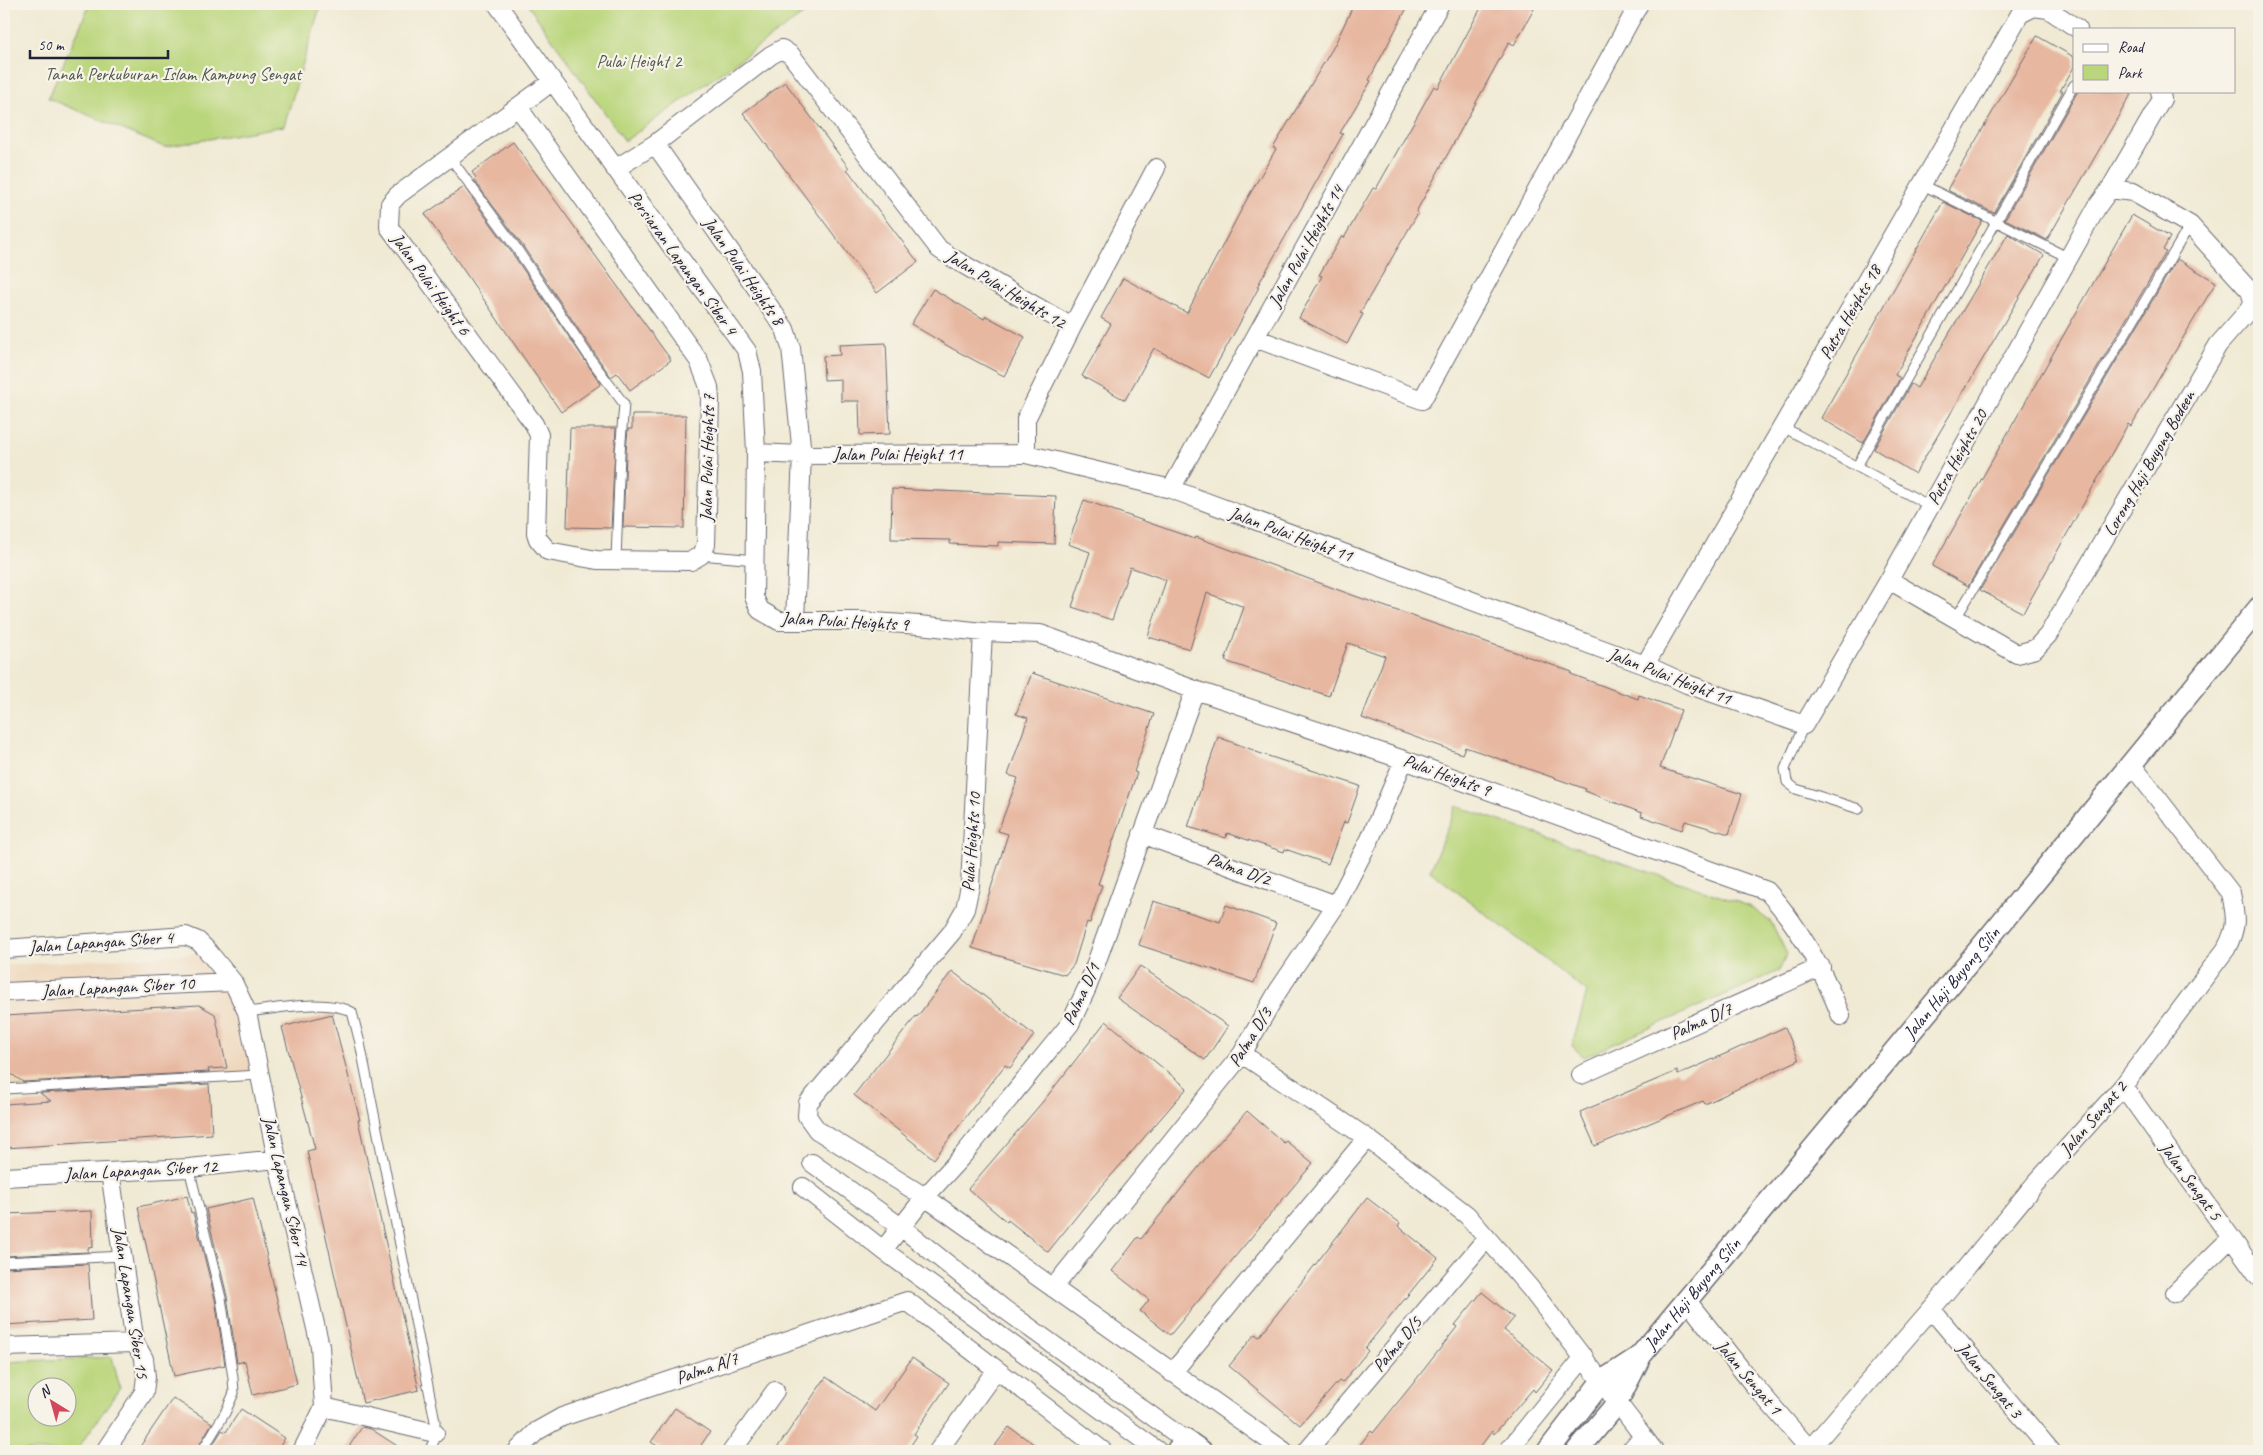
<svg xmlns="http://www.w3.org/2000/svg" width="2263" height="1455" viewBox="0 0 2263 1455" font-family="Caveat,sans-serif">
  <style>
    .built { fill: #eed7bb }
    .green { fill: #bad67c; stroke: #6e7c5c; fill-rule: evenodd }
    .building { fill: #e7b7a0 }
    .lines { fill: none; stroke-linecap: round; stroke-linejoin: round }
    .service-casing { stroke: #6a6871; stroke-width: 11 }
    .minor-casing { stroke: #6a6871; stroke-width: 20 }
    .tertiary-casing { stroke: #6a6871; stroke-width: 24 }
    .service { stroke: #fff; stroke-width: 9 }
    .minor { stroke: #fff; stroke-width: 18 }
    .tertiary { stroke: #fff; stroke-width: 21 }
    .labels { text-anchor: middle; stroke-width: 4.5; stroke-linejoin: round; paint-order: stroke }
    .park-label { font-size: 18px; fill: #50584e; stroke: #f7f3e8 }
    .street-label { font-size: 18px; fill: #22223b; stroke: #f7f3e8 }
  </style>
  <rect width="100%" height="100%" fill="#f7f3e8"/>
  <filter id="ink" filterUnits="userSpaceOnUse"><feTurbulence type="fractalNoise" baseFrequency=".02" numOctaves="2"/><feDisplacementMap in="SourceGraphic" scale="10" xChannelSelector="R" yChannelSelector="G"/><feConvolveMatrix kernelMatrix="1 2 1 2 8 2 1 2 1" color-interpolation-filters="sRGB"/></filter>
  <filter id="wash" filterUnits="userSpaceOnUse"><feTurbulence type="fractalNoise" baseFrequency=".0096" numOctaves="4" result="noise"/><feDisplacementMap in="SourceGraphic" scale="20" xChannelSelector="R" yChannelSelector="G"/><feGaussianBlur stdDeviation="1.12" result="paint"/><feColorMatrix in="noise" values="0 0 0 0 0 0 0 0 0 0 0 0 0 0 0 0 0 1.4 0 .05"/><feComposite in="paint" operator="in"/></filter>
  <g filter="url(#wash)">
    <rect width="100%" height="100%" fill="#f0ead4"/>
    <!-- built -->
    <path class="built" d="M195 954 231 983 258 1075 4 1089V965Z"/>
    <!-- green -->
    <path class="green" d="M90 4H321L284 126 164 147 48 98Z
      M527 4H818L625 141Z
      M1456 806 1749 906 1771 922 1787 954 1779 971 1584 1057 1572 1046 1587 992 1430 871Z
      M112 1357 120 1388 76 1451H4V1362ZM38 1388H68V1418H38Z"/>
    <g id="blocks">
      <!-- building -->
      <path class="building" d="M1354 4H1409L1369 80 1371 81 1340 133 1343 134 1257 287H1259L1236 330 1209 378 1154 348 1125 400 1082 376 1111 324 1101 318 1123 278 1187 313 1247 199 1276 149 1273 148 1334 46Z
        M1483 4H1525L1534 9 1514 45 1509 42 1416 212 1418 213 1360 313 1363 314 1347 344 1299 318 1322 276 1319 275 1342 236 1344 238 1373 188 1376 189 1434 86 1438 88Z
        M2037 36 2074 57V67L2060 91H2063L1994 213 1949 191 1948 188Z
        M785 82 849 168 847 169 918 262 877 293 743 113Z
        M2078 91H2133L2047 240 2005 219Z
        M513 142 671 360 630 390 617 373 611 377 597 357 522 245 474 180 476 178 472 172Z
        M464 187 512 253 601 384 561 412 425 214Z
        M1943 202 1982 221 1895 375 1900 378 1863 443 1821 418Z
        M2132 215 2170 237 2163 250 2166 252 1968 586 1932 566Z
        M2008 234 2044 255 1915 474 1874 449 1911 384 1917 388Z
        M2177 259 2216 282 2131 426 2128 424 2023 613 1980 590Z
        M933 289 984 319 986 316 1025 337 1004 376 953 349 911 324Z
        M886 343 890 434 860 435 859 401H841V379L824 380 823 356 840 355 839 345Z
        M632 415H686L684 528 623 527 626 453 628 429H632Z
        M570 428H616L611 528 567 527Z
        M892 489 1056 496 1054 544 998 542V546L950 544V540L891 539Z
        M1084 500 1195 539 1196 537 1352 595 1572 672 1571 674 1638 699 1639 695 1681 710 1660 768 1742 794 1729 834 1685 821 1682 830 1641 816 1642 813 1585 791 1586 789 1520 766 1465 747 1462 754 1362 718 1385 656 1348 643 1329 696 1225 661 1244 607 1207 593 1190 649 1148 637 1166 580 1130 567 1112 620 1072 607 1090 552 1068 544Z
        M1032 673 1154 714 1134 772 1137 773 1098 884 1102 885 1090 923 1087 922 1074 964 1065 975 972 948 1008 834 998 831 1018 778 1008 775 1028 718 1016 714Z
        M1218 737 1256 751V752L1360 786 1347 823 1344 822 1328 864 1285 849 1284 852 1227 833 1226 838 1188 827Z
        M1153 901 1220 922 1226 905 1276 923 1254 983 1139 945Z
        M1140 966 1228 1026 1205 1060 1117 998Z
        M952 971 1034 1035 1010 1068 1005 1065 934 1159 854 1095 916 1016 917 1017Z
        M199 1005 215 1014 227 1068 208 1069 209 1072 23 1082 7 1071 4 1016Z
        M332 1014 360 1120H358L419 1390 363 1403 307 1151 315 1149 282 1027Z
        M1106 1021 1187 1088 1084 1207 1048 1252 1008 1220 1007 1222 968 1189 1045 1099Z
        M1785 1027 1799 1060 1705 1104 1703 1101 1595 1146 1580 1112 1677 1071 1678 1075Z
        M209 1084 212 1134 6 1148 4 1104 51 1101 40 1093Z
        M1247 1111 1284 1143 1286 1141 1313 1163 1170 1335 1140 1311 1149 1300 1112 1271 1138 1237 1141 1239 1214 1148Z
        M187 1196 191 1213 193 1212 215 1299 225 1365 174 1376 138 1207Z
        M253 1198 297 1384 253 1395 245 1361 237 1363 227 1296 206 1209Z
        M1367 1198 1400 1223 1398 1226 1438 1258 1365 1348 1368 1351 1342 1383 1339 1381 1300 1425 1229 1366 1255 1334 1259 1337Z
        M92 1211 93 1247 88 1248V1252L4 1256V1214Z
        M88 1264 92 1320 4 1325V1268Z
        M1482 1292 1514 1318 1504 1330 1553 1370 1535 1392 1533 1389 1494 1434 1492 1431 1477 1451H1355L1371 1431 1373 1433 1411 1386 1457 1327 1455 1325Z
        M912 1358 949 1383 914 1434 917 1436 907 1451H775L826 1377 875 1411Z
        M173 1398 212 1423 196 1451H137Z
        M675 1408 710 1432 697 1451H665L651 1442Z
        M241 1409 285 1438 277 1451H209L222 1430 226 1432Z
        M362 1427 371 1429 405 1451H346Z
        M1009 1427 1044 1451H991Z"/>
    </g>
  </g>
  <g filter="url(#ink)">
    <use href="#blocks" fill-opacity="0" stroke="#6a6871" stroke-width="1"/>
    <g class="lines">
      <!-- service casing -->
      <g class="service-casing">
        <path id="service" d="M449 156 517 249 592 361 624 404 620 453 616 560
          M1923 185 2069 258
          M1783 427 1930 506
          M1857 466 2074 85
          M701 555 755 560
          M1956 618 2190 225
          M1804 725 1785 769 1787 782 1796 789 1859 809
          M247 1012C277 1009 325 998 352 1012L360 1043 435 1421V1439L429 1451
          M4 1089 260 1075
          M189 1168 221 1298 233 1378 234 1393 225 1413 202 1451
          M4 1262 123 1256"/>
      </g>
      <!-- minor casing -->
      <g class="minor-casing">
        <path id="minor" d="M497 4 747 351 752 371 756 453 754 597 760 610 779 621H859L919 625 983 632 1040 634 1195 690 1404 760 1767 891C1801 928 1823 970 1841 1016
          M518 107 699 361 709 387 710 400 706 545 701 555 691 561 597 560 548 551 538 539 536 533 539 435 534 424 389 227 390 204 398 195 553 81
          M655 144 785 329 791 348 802 455 795 621
          M615 169 655 144 771 55 782 49 791 55 939 249 954 259 1072 327 1026 419V454
          M1072 327 1156 168
          M1255 338 1422 400 1639 4
          M756 453 802 455 1026 454 1171 489 1645 665 1687 684 1804 725 1889 580 2097 207 2110 189 2162 99 2160 91
          M1171 489 1440 4
          M1889 580 2017 654 2035 649 2048 635 2218 345 2254 304 2250 291 2190 225 2133 192 2110 189
          M983 632 970 886 965 909 952 932 808 1103 807 1116 817 1130 925 1197 1284 1451
          M1645 665 2020 14 2034 7 2048 9 2078 29
          M1142 834 1336 905
          M4 949 186 936 198 941 206 949 233 982 247 1012 277 1159 320 1346 324 1407 302 1451
          M4 992 233 982
          M1242 1054 1367 1138 1467 1215 1530 1288 1643 1436 1630 1451
          M1581 1075 1821 967
          M2123 1086 2259 1277
          M812 1163 901 1227 1004 1309 1185 1440
          M4 1177 189 1168 277 1159
          M803 1187 883 1250 1158 1451
          M883 1250 925 1197 964 1154 1070 1024 1087 988 1195 690
          M1053 1288 1242 1054 1278 991 1336 905 1370 839 1404 760
          M2175 1293 2231 1238
          M1688 1302 1752 1383 1811 1451
          M1931 1309 2051 1451
          M4 1347 135 1343
          M1172 1373 1367 1138
          M324 1407 435 1433
          M1643 1436 1654 1451
          M1810 1449 1946 1292 2035 1184 2123 1086 2226 949C2238 926 2236 918 2231 893L2132 765
          M105 1451 144 1392 146 1377 144 1359 135 1343 110 1172
          M517 1451 537 1431 562 1417 907 1301 1103 1451
          M732 1451 775 1391
          M938 1451 996 1370
          M1307 1451 1487 1238
          M1508 1451 1584 1357"/>
      </g>
      <!-- tertiary casing -->
      <g class="tertiary-casing">
        <g id="tertiary">
          <path d="M1177 1451 1185 1440 1201 1451"/>
          <path d="M1548 1451 1602 1381 1639 1357"/>
          <path id="s1" d="M1577 1451 1615 1406 1641 1355 1983 945 2259 608"/>
        </g>
      </g>
      <!-- service -->
      <use href="#service" class="service"/>
      <!-- minor -->
      <use href="#minor" class="minor"/>
      <!-- tertiary -->
      <use href="#tertiary" class="tertiary"/>
    </g>
  </g>
  <g class="labels">
    <!-- park labels -->
    <g class="park-label">
      <text x="639" y="67">Pulai Height 2</text>
      <text x="173" y="80">Tanah Perkuburan Islam Kampung Sengat</text>
    </g>
    <!-- street labels -->
    <g class="street-label">
      <text transform="translate(1306 246) rotate(-61)" y="6">Jalan Pulai Heights 14</text>
      <text transform="translate(683 263) rotate(54)" y="6">Persiaran Lapangan Siber 4</text>
      <text transform="translate(744 271) rotate(55)" y="6">Jalan Pulai Heights 8</text>
      <text transform="translate(431 284) rotate(54)" y="6">Jalan Pulai Height 6</text>
      <text transform="translate(1006 289) rotate(31)" y="6">Jalan Pulai Heights 12</text>
      <text transform="translate(1850 312) rotate(-60)" y="6">Putra Heights 18</text>
      <text x="898" y="460">Jalan Pulai Height 11</text>
      <text transform="translate(1957 457) rotate(-61)" y="6">Putra Heights 20</text>
      <text transform="translate(707 458) rotate(-89)" y="6">Jalan Pulai Heights 7</text>
      <text transform="translate(2149 463) rotate(-60)" y="6">Lorong Haji Buyong Bodeen</text>
      <text transform="translate(1291 534) rotate(20)" y="6">Jalan Pulai Height 11</text>
      <text transform="translate(845 621) rotate(3)" y="6">Jalan Pulai Heights 9</text>
      <text transform="translate(1670 676) rotate(21)" y="6">Jalan Pulai Height 11</text>
      <text transform="translate(1447 775) rotate(20)" y="6">Pulai Heights 9</text>
      <text transform="translate(971 842) rotate(-86)" y="6">Pulai Heights 10</text>
      <text transform="translate(1239 869) rotate(20)" y="6">Palma D/2</text>
      <text transform="translate(101 942) rotate(-4)" y="6">Jalan Lapangan Siber 4</text>
      <text dy="6" stroke="none"><textPath href="#s1" startOffset="601">Jalan Haji Buyong Silin</textPath></text>
      <text transform="translate(118 987) rotate(-3)" y="6">Jalan Lapangan Siber 10</text>
      <text transform="translate(1081 994) rotate(-65)" y="6">Palma D/1</text>
      <text transform="translate(1701 1021) rotate(-24)" y="6">Palma D/7</text>
      <text transform="translate(1250 1037) rotate(-58)" y="6">Palma D/3</text>
      <text transform="translate(2093 1118) rotate(-49)" y="6">Jalan Sengat 2</text>
      <text transform="translate(141 1170) rotate(-3)" y="6">Jalan Lapangan Siber 12</text>
      <text transform="translate(2191 1181) rotate(54)" y="6">Jalan Sengat 5</text>
      <text transform="translate(286 1191) rotate(77)" y="6">Jalan Lapangan Siber 14</text>
      <text dy="6" stroke="none"><textPath href="#s1" startOffset="196">Jalan Haji Buyong Silin</textPath></text>
      <text transform="translate(131 1303) rotate(81)" y="6">Jalan Lapangan Siber 15</text>
      <text transform="translate(1397 1344) rotate(-50)" y="6">Palma D/5</text>
      <text transform="translate(707 1368) rotate(-19)" y="6">Palma A/7</text>
      <text transform="translate(1749 1377) rotate(50)" y="6">Jalan Sengat 1</text>
      <text transform="translate(1990 1380) rotate(51)" y="6">Jalan Sengat 3</text>
    </g>
  </g>
  <!-- margin -->
  <rect width="2263" height="1455" fill="none" stroke="#f7f3e8" stroke-width="20"/>
  <!-- legend -->
  <rect x="2073" y="28" width="162" height="65" fill="#f7f3e8" stroke="#a29fa3"/>
  <rect x="2083" y="44" width="25" height="8" fill="#ffffff" stroke="#a29fa3"/>
  <text x="2118" y="52" font-size="15" fill="#22223b">Road</text>
  <rect x="2083" y="65" width="25" height="15" fill="#bad67c" stroke="#a29fa3"/>
  <text x="2118" y="78" font-size="15" fill="#22223b">Park</text>
  <!-- north arrow -->
  <g transform="translate(52 1402) rotate(323)"><circle r="24" fill="#f7f3e8" stroke="#a29fa3"/>
  <path d="M0-4L9 19L0 12L-9 19Z" fill="#d1495b"/>
  <text y="-8" font-size="14" font-weight="bold" text-anchor="middle" fill="#22223b">N</text>
  </g>
  <!-- scale -->
  <path d="M30 50v8h138v-8" fill="none" stroke="#22223b" stroke-width="2.5"/>
  <text x="38" y="50" font-size="15" fill="#22223b" stroke="#f7f3e8" stroke-width="4" paint-order="stroke">50 m</text>
</svg>
